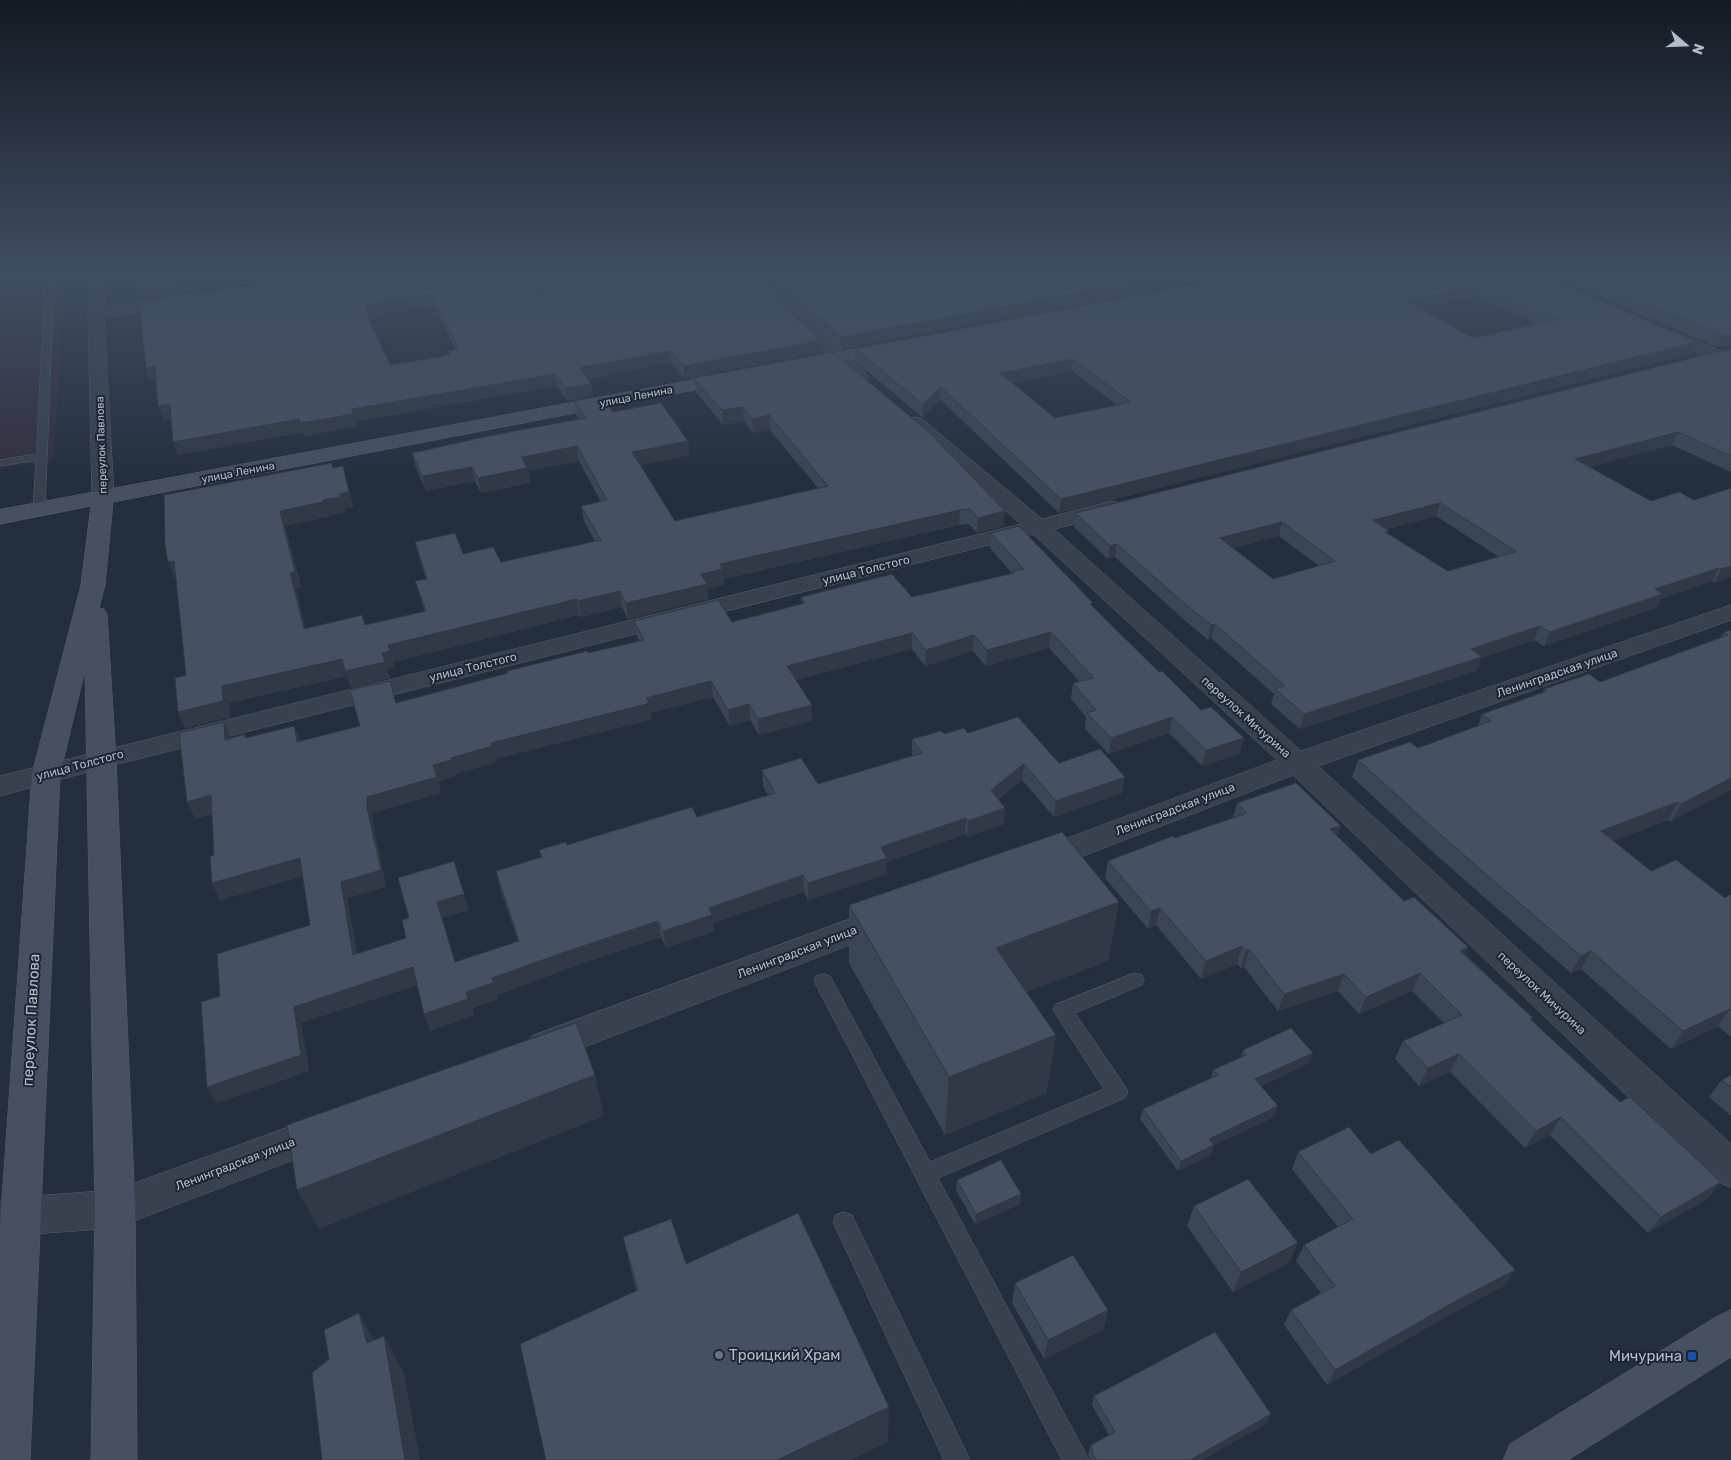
<svg xmlns="http://www.w3.org/2000/svg" width="1731" height="1460" viewBox="0 0 1731 1460" font-family="Rubik,sans-serif">
  <style>
    .medical { fill: #32303f }
    .lines { fill: none; stroke-linecap: round; stroke-linejoin: round }
    .lane-casing { stroke: #565f6c; stroke-width: 1 }
    .street-casing { stroke: #565f6c; stroke-width: 1 }
    .secondary-casing { stroke: #565f6c; stroke-width: 1 }
    .lane { fill: #38414e; fill-rule: evenodd }
    .street { fill: #38414e; fill-rule: evenodd }
    .secondary { fill: #465061; fill-rule: evenodd }
    .wall { fill: #3b4654; fill-rule: evenodd }
    .shaded-wall { fill: #303945 }
    .building { fill: #455162; stroke: #303945; fill-rule: evenodd }
    .worship-dot { fill: #6b7280; stroke: #1d2633; stroke-width: 2 }
    .transit-dot { fill: #1a4fb4; stroke: #1d2633; stroke-width: 2 }
    .labels { text-anchor: middle; stroke-width: 4; stroke-linejoin: round; paint-order: stroke }
    .far-street-label { font-size: 11px; fill: #b4bcc9; stroke: #1d2633 }
    .street-label { font-size: 12px; fill: #b4bcc9; stroke: #1d2633 }
    .near-street-label { font-size: 15px; fill: #b4bcc9; stroke: #1d2633 }
    .near-poi-label { font-size: 15px; fill: #b4bcc9; stroke: #1d2633; text-anchor: start }
  </style>
  <rect width="100%" height="100%" fill="#242f3e"/>
  <!-- medical -->
  <path class="medical" d="M0 274H64L54 460 0 469Z"/>
  <g class="lines">
    <!-- lane casing -->
    <g class="lane-casing">
      <path id="lane" d="M46 274H54L45 510 39 514 33 510 36 460 0 466V460L36 454Z
        M519 274H528L545 305 544 307H538Z
        M1135 973 1142 975 1144 980 1142 985 1075 1013 1125 1086 1128 1092 1125 1098 938 1178 1089 1460H1062L814 981 816 976 823 974 830 976 930 1162 1104 1089 1053 1010 1055 1005Z
        M844 1212 852 1215 970 1460H944L833 1222 836 1215Z"/>
    </g>
    <!-- street casing -->
    <g class="street-casing">
      <path id="street" d="M90 274H106L105 307 177 296 183 298 185 301 183 304 177 306 104 317 114 497 111 502 103 503 95 502 92 497 88 313Z
        M743 274H760L865 372 868 376 865 380 859 381 853 380Z
        M1661 327 1731 355V366L1655 336 1652 332 1655 328Z
        M915 417 922 419 1042 519 1112 501 1120 503 1123 508 1120 513 1054 529 1301 751 1731 605V620L1318 766 1731 1144V1187L1717 1182 1293 775 1052 868 1041 871 1030 868 1026 860 1030 852 1277 760 1033 534 102 768 0 796V776L1021 524 908 427 905 423 908 419Z
        M883 907 894 910 899 919 894 928 545 1062 532 1058 527 1047 532 1036Z
        M325 1114 338 1119 344 1131 338 1143 115 1228 19 1235 0 1241V1203L19 1197 115 1190Z"/>
    </g>
    <!-- secondary casing -->
    <g class="secondary-casing">
      <path id="secondary" d="M892 342 898 343 901 347 898 351 802 369 796 368 793 364 796 360 802 359Z
        M730 373 736 374 739 378 736 382 113 502 105 585 99 608 104 609 107 614 116 759 135 1209 137 1460H91L95 1209 85 670 60 774 30 1460H0V1227L32 774 81 585 91 506 0 524V510Z
        M1731 1310V1357L1568 1460H1503L1510 1444 1716 1317Z"/>
    </g>
    <!-- lane -->
    <use href="#lane" class="lane"/>
    <!-- street -->
    <use href="#street" class="street"/>
    <!-- secondary -->
    <use href="#secondary" class="secondary"/>
  </g>
  <!-- wall -->
  <path class="wall" d="M328 274 542 298 530 274H751L820 353 684 378 671 363 588 379 591 384 593 396 567 401 557 386 356 421 357 426 305 436 303 432 178 455 171 418 163 419 156 379 150 380 146 368ZM434 305 456 350 448 351 449 355 390 365 371 323 369 316Z
    M763 274H1232L841 349Z
    M1537 274 1697 342 1692 354 1059 513 940 399 922 417 855 361V349ZM1475 296 1538 324 1473 338 1421 309ZM1072 371 1117 405 1055 418 1012 383Z
    M1545 274H1731V345L1717 347Z
    M1731 349V472L1672 445 1589 467 1651 501 1694 500 1731 488V577L1714 583 1712 581 1661 599 1656 608 1544 646 1534 640 1481 658 1476 671 1300 729 1271 704 1274 694 1211 638 1208 640 1181 617 1115 557 1108 559 1074 527 1076 513 1727 351ZM1436 516 1499 557 1448 571 1388 534 1387 529ZM1279 536 1319 566 1273 579 1233 548Z
    M833 352 1004 526 977 533 969 524 959 525 724 579V585L707 589 708 599 628 619 622 607 581 617 579 615 393 662 395 667 387 669 390 678 351 688 347 676 229 703 230 717 185 728 178 712 186 675 176 577 174 578 333 468 347 481 353 507 344 509 345 512 328 516 327 517 285 526 301 587 296 588 305 628 366 625 425 612 415 581 426 579 419 558 415 542 501 562 595 541 584 521 581 506 601 502 579 461 528 471 530 483 481 493 475 481 426 491 416 468 412 453 579 419 576 415 574 401 613 412 688 441 689 455 641 465 675 521 818 488 770 430 753 433 744 421 723 425 696 392 694 378Z
    M991 533 1092 606 1159 672 1201 710 1244 738 1239 754 1202 766 1169 733 1109 754 1085 729 1086 717 1071 699 1073 683 1080 682 1049 648 986 666 973 651 925 666 912 649 796 680 812 705V721L759 735 750 720 730 726 713 697 650 713 651 719 645 721 495 759 496 762 456 774V776L438 781 441 793 372 813 373 824 386 887 347 898 357 954 406 938 402 920 469 910 442 918 455 962 518 941 500 888 496 871 541 857 539 850 567 845 697 817 768 795 763 786 762 770 818 784 912 756V739L944 734 968 733 1059 763 1122 793 1054 817 1022 780 999 799 1004 824 967 837 965 834 887 862V874L808 900 804 892 713 923 714 931 666 948 661 937 569 968 497 995 498 999 472 1008 474 1015 430 1031 417 985 301 1023 309 1071 217 1103 220 996 310 925 302 876 220 900 212 883 214 855 212 814 195 819 231 738H246L294 726 300 741 360 726 397 703 588 653 639 641 637 636 634 621 732 622 802 604 801 597H912L1012 574V573L990 548Z
    M1731 630V790L1671 821 1668 820 1613 841 1651 871 1725 898 1731 894V1037L1718 1026 1671 1049 1581 969 1571 973 1435 854 1352 777 1358 760 1418 748 1478 726 1482 714 1543 692 1544 689 1600 682 1721 637 1724 632Z
    M1237 803 1337 836 1404 901 1468 947 1465 954 1533 1018 1532 1020 1707 1199 1648 1233 1550 1135 1525 1148 1450 1072 1419 1086 1395 1059 1403 1041 1444 1023 1412 991 1359 1014 1338 991 1278 1011 1244 967 1241 968 1237 964 1201 979 1156 925 1148 929 1105 878 1108 861 1233 818Z
    M1119 902 1108 961 1026 992 1056 1035 1046 1093 945 1135 849 963V905Z
    M1243 1050 1313 1053 1309 1063 1261 1086 1274 1117 1214 1145 1211 1155 1178 1171 1140 1119 1143 1109 1211 1078 1213 1070 1241 1057Z
    M1731 1075V1116L1709 1097 1722 1080Z
    M1298 1152 1371 1154 1504 1286 1453 1313 1327 1385 1284 1325 1291 1310 1321 1293 1296 1261 1304 1245 1338 1227 1292 1169Z
    M957 1180 1021 1194 1020 1204 975 1224 956 1190Z
    M1194 1206 1289 1263 1233 1292 1187 1226Z
    M623 1237 686 1264 888 1442 636 1290Z
    M1015 1283 1108 1310 1103 1330 1044 1359 1012 1303Z
    M1094 1396 1271 1414 1266 1424 1202 1460H1090V1459L1088 1454 1091 1445 1109 1435 1092 1405Z"/>
  <!-- shaded-wall -->
  <path class="shaded-wall" d="M234 274H311L141 300 137 289Z
    M1176 274H1232L841 349V337Z
    M1479 285 1475 296 1404 313 1408 301Z
    M432 294 434 305 369 316 371 323 366 312 365 305Z
    M1731 334V345L1717 347 1722 335Z
    M820 341V353L684 378 683 366Z
    M1697 342 1692 354 1059 513 1061 499Z
    M670 351 671 363 581 381 580 368Z
    M1073 359 1072 371 999 386 1000 373Z
    M155 366 159 378 150 380 146 368Z
    M555 374 557 386 356 421 357 426 305 436 303 432 178 455 173 442 352 409Z
    M591 384 593 396 567 401 565 388Z
    M941 387 940 399 922 417 923 404Z
    M170 404 175 417 163 419 158 406Z
    M743 407 744 421 723 425 722 410Z
    M769 415 770 430 753 433 752 419Z
    M1678 432 1672 445 1570 472 1575 459Z
    M688 441 689 455 634 466 632 452Z
    M577 446 579 461 528 471 530 483 481 493 478 478 522 457Z
    M343 466 353 507 344 509 345 512 328 516 327 517 285 526 301 587 296 588 309 645 304 629 290 573 280 511 323 500 340 494Z
    M472 467 475 481 426 491 422 476Z
    M1440 503 1436 516 1369 533 1373 520Z
    M960 510 959 525 724 579V585L707 589 708 599 628 619 626 603 701 574 720 564Z
    M1005 511 1004 526 977 533 978 518Z
    M1282 522 1279 536 1217 552 1220 538Z
    M1117 544 1115 557 1108 559 1110 546Z
    M174 561 181 576 174 578 168 562Z
    M1731 566V577L1714 583 1721 569Z
    M1719 568 1712 581 1661 599 1656 608 1544 646 1550 632 1655 589Z
    M620 591 622 607 581 617 578 601Z
    M577 599 579 615 393 662 388 645Z
    M1215 624 1211 638 1208 640 1211 625Z
    M1540 626 1534 640 1481 658 1476 671 1300 729 1304 714 1471 649Z
    M1051 632 1049 648 986 666 987 650Z
    M912 633V649L788 682 787 666Z
    M974 635 973 651 925 666 926 650Z
    M390 651 395 667 387 669 390 678 351 688 347 676 229 703 230 717 185 728 178 712 222 686 342 659Z
    M711 681 713 697 650 713 651 719 645 721 495 759 496 762 456 774V776L438 781 441 793 372 813 373 824 386 887 347 898 360 972 353 955 341 882 367 808V797L433 765 491 743 646 698Z
    M749 704 750 720 730 726 728 710Z
    M812 705V721L759 735 758 719Z
    M1172 717 1169 733 1109 754 1111 738Z
    M224 722 231 738 225 740Z
    M294 726 300 742H297Z
    M1244 738 1239 754 1202 766 1206 750Z
    M1024 764 1022 780 990 806 991 790Z
    M1125 777 1122 793 1054 817 1056 801Z
    M1731 778V790L1671 821 1681 804Z
    M211 795 218 812 195 819 187 802Z
    M1678 802 1668 820 1592 849 1601 831Z
    M1005 808 1004 824 967 837 968 821Z
    M966 818 965 834 887 862V874L808 900V883L881 847Z
    M1341 826 1335 843 1330 829Z
    M300 858 307 875 220 900 212 883Z
    M803 875 804 892 713 923 714 931 666 948 663 931 709 908Z
    M464 894 469 910 442 918 460 979 437 902Z
    M1119 902 1108 961 990 1006 996 948Z
    M1160 908 1156 925 1148 929 1151 911Z
    M658 921 661 937 569 968 497 995 492 978 565 952Z
    M1242 946 1237 964 1201 979 1206 961Z
    M1468 947 1460 965V951Z
    M1249 949 1244 967 1241 968 1246 950Z
    M1591 951 1581 969 1571 973 1581 956Z
    M413 967 419 984 301 1023 309 1071 217 1103 207 1087 294 1007Z
    M1420 973 1412 991 1359 1014 1366 997Z
    M1344 974 1338 991 1278 1011 1284 994Z
    M493 983 498 999 472 1008 474 1015 430 1031 424 1014 466 992Z
    M1730 1009 1718 1026 1671 1049 1683 1031Z
    M1056 1035 1046 1093 945 1135 949 1077Z
    M1313 1053 1309 1063 1252 1090 1255 1079Z
    M1459 1054 1450 1072 1419 1086 1428 1068Z
    M595 1075 604 1116 319 1229 297 1190Z
    M1278 1106 1274 1117 1214 1145 1211 1155 1178 1171 1181 1161 1209 1139Z
    M1561 1117 1550 1135 1525 1148 1536 1131Z
    M1721 1182 1707 1199 1648 1233 1661 1217Z
    M1021 1194 1020 1204 975 1224 976 1214Z
    M1298 1243 1289 1263 1233 1292 1241 1272Z
    M1515 1270 1504 1286 1453 1313 1327 1385 1335 1370 1463 1297Z
    M1108 1310 1103 1330 1044 1359 1048 1340Z
    M359 1313 380 1351 367 1343Z
    M384 1336 404 1373 420 1460H405Z
    M889 1407 888 1442 851 1460H777Z
    M1271 1414 1266 1424 1202 1460H1190Z"/>
  <!-- building -->
  <path class="building" d="M135 274H234L137 289Z
    M328 274H523L534 297 542 298 545 295 534 274H751L820 341 683 366 670 351 580 368 591 384 565 388 555 374 352 409 353 414 301 423 299 419 173 442 170 404 158 406 155 366 146 368 139 302ZM432 294 459 349 448 351 450 355 390 365 366 312 368 311 365 305Z
    M774 274H1176L841 337Z
    M1250 274H1537L1697 342 1061 499 941 387 923 404 855 349ZM1479 285 1558 319 1473 338 1408 301ZM1073 359 1131 402 1055 418 1000 373Z
    M1575 274H1731V334L1722 335Z
    M1731 349V456L1678 432 1575 459 1651 501 1679 492 1694 500 1731 488V566L1721 569 1719 568 1655 589 1663 594 1550 632 1540 626 1471 649 1482 657 1304 714 1275 689 1285 686 1215 624 1211 625 1184 603 1117 544 1110 546 1076 513 1720 351H1727ZM1440 503 1516 551 1515 552 1448 571 1385 532 1389 531 1373 520ZM1282 522 1335 561 1273 579 1220 538Z
    M833 352 931 434 1005 511 978 518 970 509 960 510 720 564 723 569 701 574 707 584 626 603 620 591 578 601 577 599 388 645 390 651 382 653 385 662 345 671 342 659 222 686 223 701 178 712 175 678 186 675 174 561 168 562 165 545 164 495 331 463 333 468 343 466 349 492 340 494V497L323 500V502L280 511 295 572 290 573 304 629 362 615 365 625 426 611 415 581 427 579 415 542 455 533 463 554 493 547 501 562 601 540 581 506 607 500 577 446 522 457 527 468 478 478 472 467 422 476 412 453 493 435 586 418 574 401 601 396 613 412 661 403 688 441 632 452 675 521 828 486 769 415 752 419 743 407 722 410 694 378Z
    M1019 526 1093 603 1090 604 1159 672 1162 671 1201 710 1211 707 1244 738 1206 750 1172 717 1111 738 1087 713 1096 710 1073 683 1094 678 1051 632 987 650 974 635 926 650 912 633 787 666 812 705 758 719 749 704 728 710 711 681 646 698 649 703 643 705 491 743 492 746 451 758 452 760 433 765 437 777 367 797V808L381 870 341 882 353 955 406 938 402 920 409 918 398 878 454 861 464 894 437 902 455 962 519 941 496 871 542 857 539 850 566 842 567 845 692 807 697 817 775 793 762 770 801 758 818 784 922 753 912 739 941 731 944 734 964 728 968 733 1018 717 1059 763 1100 749 1125 777 1056 801 1024 764 991 790 1005 808 968 821 966 818 881 847 887 858 808 883 803 875 709 908 712 915 663 931 658 921 565 952 492 978 493 983 466 992 468 999 424 1014 413 967 294 1007 301 1055 207 1087 201 1002 220 996 217 954 310 925 300 858 212 883 210 856 214 855 211 795 187 802 179 733 224 722 225 740 245 734V738L294 726 297 742 360 726 350 690 390 681 396 703 508 673 507 671 587 651 588 653 644 640 634 621 718 600 732 622 805 603 801 597 892 574 912 597 1014 573 1012 572 1024 569 991 533Z
    M1731 630V778L1681 804 1678 802 1601 831 1651 871 1676 860 1725 898 1731 894V1009H1730L1683 1031 1591 951 1581 956 1442 836 1358 760 1410 742 1418 748 1491 721 1482 714 1547 691 1544 689 1589 674 1600 682 1728 635 1724 632Z
    M1296 783 1341 826 1330 829 1404 901 1414 897 1468 947 1460 951 1533 1018 1530 1019 1620 1102 1630 1097 1721 1182 1661 1217 1561 1117 1536 1131 1459 1054 1428 1068 1403 1041 1462 1015 1420 973 1366 997 1344 974 1284 994 1249 949 1246 950 1242 946 1206 961 1160 908 1151 911 1108 861 1173 836 1175 838 1247 813 1237 803Z
    M1062 832 1119 902 996 948 1056 1035 949 1077 849 905Z
    M576 1023 595 1075 297 1190 287 1125Z
    M1291 1028 1313 1053 1255 1079 1278 1106 1209 1139 1214 1145 1181 1161 1143 1109 1218 1075 1213 1070 1246 1055 1243 1050Z
    M1731 1075V1087L1722 1080Z
    M1349 1127 1371 1154 1399 1140 1515 1270 1463 1297 1335 1370 1291 1310 1335 1286 1304 1245 1353 1219 1298 1152Z
    M1001 1160 1021 1194 976 1214 957 1180Z
    M1248 1179 1298 1243 1241 1272 1194 1206Z
    M798 1213 889 1407 777 1460H546L520 1344 638 1290 623 1237 671 1219 686 1264Z
    M1073 1255 1108 1310 1048 1340 1015 1283Z
    M359 1313 367 1343 384 1336 405 1460H322L312 1373 329 1359 324 1330Z
    M1215 1332 1271 1414 1190 1460H1096L1092 1453 1093 1451 1091 1445 1115 1432 1094 1396Z"/>
  <!-- sky -->
  <linearGradient id="sky" x2="0" y2="1"><stop stop-color="#141a22"/><stop offset="0.57" stop-color="#3f4d63"/><stop offset="1" stop-color="#3f4d63" stop-opacity="0"/></linearGradient>
  <rect width="1731" height="479" fill="url(#sky)"/>
  <!-- markers -->
  <circle class="worship-dot" cx="719" cy="1355" r="5"/>
  <rect class="transit-dot" x="1687" y="1351" width="10" height="10" rx="2.5"/>
  <g class="labels">
    <!-- far-street labels -->
    <g class="far-street-label">
      <text transform="translate(636 396) rotate(-11)" y="4">улица Ленина</text>
      <text transform="translate(101 445) rotate(-92)" y="4">переулок Павлова</text>
      <text transform="translate(238 472) rotate(-11)" y="4">улица Ленина</text>
    </g>
    <!-- street labels -->
    <g class="street-label">
      <text transform="translate(866 570) rotate(-14)" y="4">улица Толстого</text>
      <text transform="translate(473 667) rotate(-14)" y="4">улица Толстого</text>
      <text transform="translate(1557 673) rotate(-19)" y="4">Ленинградская улица</text>
      <text transform="translate(1246 717) rotate(42)" y="4">переулок Мичурина</text>
      <text transform="translate(80 765) rotate(-15)" y="4">улица Толстого</text>
      <text transform="translate(1175 809) rotate(-21)" y="4">Ленинградская улица</text>
      <text transform="translate(797 952) rotate(-21)" y="4">Ленинградская улица</text>
      <text transform="translate(1542 993) rotate(43)" y="4">переулок Мичурина</text>
      <text transform="translate(235 1164) rotate(-21)" y="4">Ленинградская улица</text>
    </g>
    <!-- near-street labels -->
    <g class="near-street-label">
      <text transform="translate(31 1020) rotate(-87)" y="5">переулок Павлова</text>
    </g>
    <!-- near-poi labels -->
    <g class="near-poi-label">
      <text x="729" y="1360">Троицкий Храм</text>
      <text x="1682" y="1361" text-anchor="end">Мичурина</text>
    </g>
  </g>
  <!-- north arrow -->
  <g transform="translate(1686 45) rotate(109)" stroke="#1d2633" stroke-width="4" paint-order="stroke">
  <path d="M0-4L9 19L0 12L-9 19Z" fill="#b4bcc9"/>
  <text y="-8" font-size="14" font-weight="bold" text-anchor="middle" fill="#b4bcc9">N</text>
  </g>
</svg>
